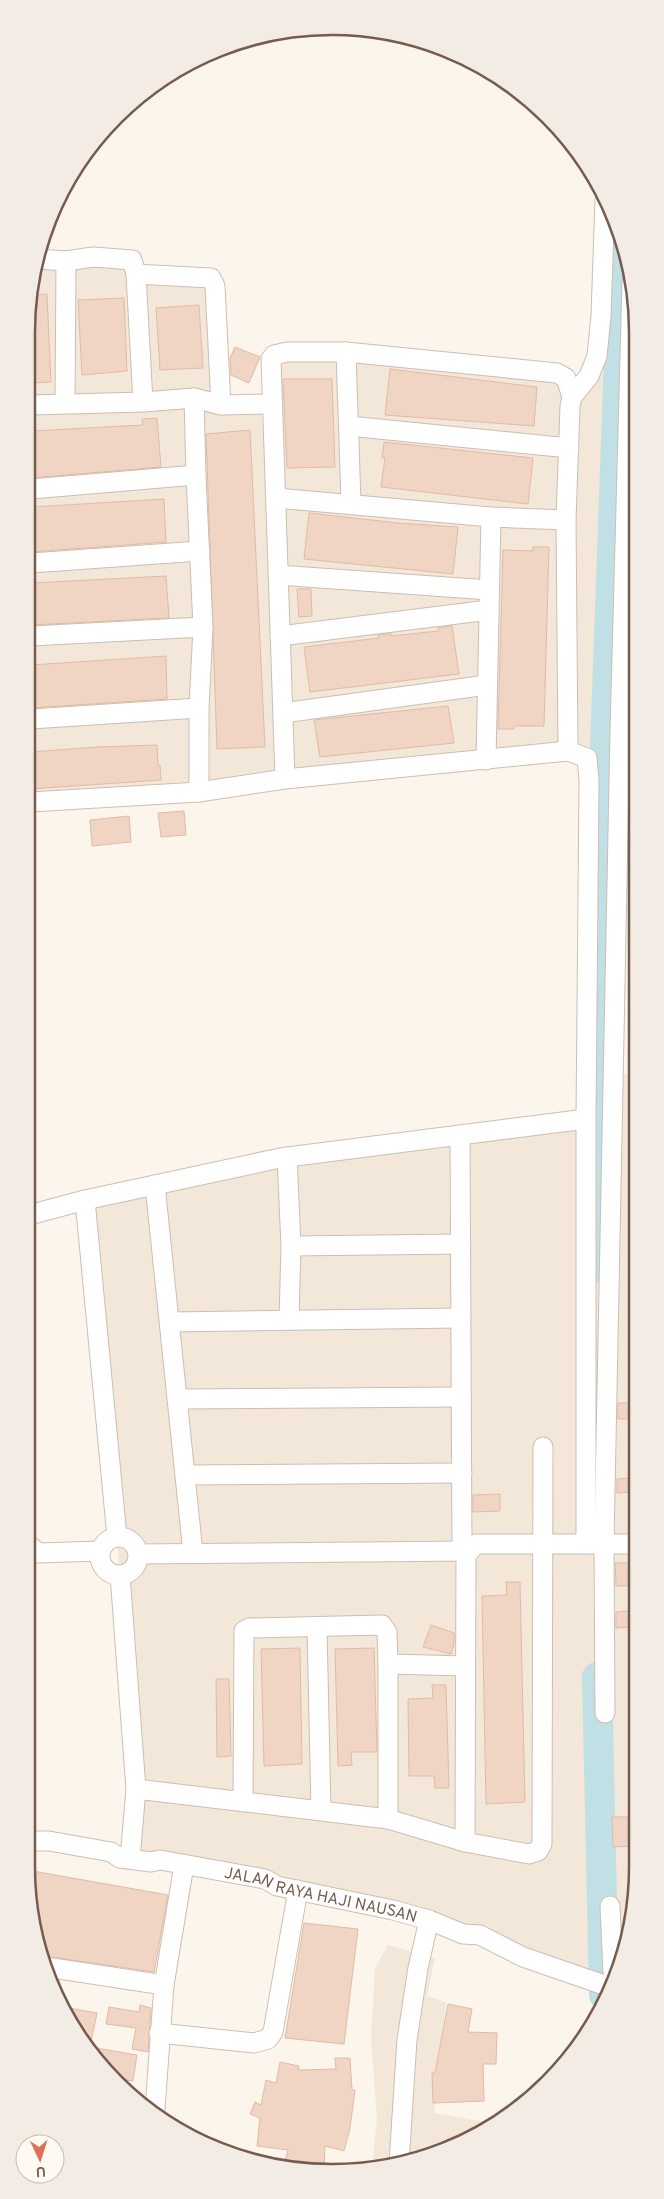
<svg xmlns="http://www.w3.org/2000/svg" width="664" height="2199" viewBox="0 0 664 2199" font-family="Overpass,sans-serif">
  <style>
    .residential { fill: #f3e7da }
    .green { fill: #d7e9c9 }
    .lines { fill: none; stroke-linecap: round; stroke-linejoin: round }
    .river { stroke: #c0e0e5; stroke-width: 30 }
    .building { fill: #f0d4c4; stroke: #e1bba5 }
    .minor-casing { stroke: #cebdb1; stroke-width: 21 }
    .minor { stroke: #fff; stroke-width: 19 }
    .labels { text-anchor: middle; stroke-width: 5; stroke-linejoin: round; paint-order: stroke }
    .street-label { font-size: 16px; fill: #765c4f; stroke: #fef9f1 }
    .rim { fill: none; stroke: #765c4f; stroke-width: 2.5 }
  </style>
  <rect width="100%" height="100%" fill="#fcf5eb"/>
  <!-- residential -->
  <path class="residential" d="M605 200 614 215 623 247 605 752 599 1535 614 1074 634 1073 632 1927 607 1986 429 1920 130 1859 120 1575 85 1200 280 1158 586 1119 587 758 30 802 32 272 38 259 132 260 136 274 209 278 221 404H273L274 355 557 373 569 386 589 376Z
    M388 1945 435 1958 427 1996 446 2002 434 2113 490 2123 411 2162 372 2165 377 2118 371 2040 375 1968Z"/>
  <!-- green -->
  <path class="green" d="M623 247 632 282 599 1535 604 776Z"/>
  <g class="lines">
    <!-- river -->
    <path class="river" d="M601 1268 604 776 623 247
      M597 1677 604 1995"/>
  </g>
  <!-- building -->
  <path class="building" d="M47 294 51 382 33 383 32 295Z
    M124 298 127 371 82 375 78 300Z
    M199 305 203 368 160 370 156 308Z
    M235 347 260 357 249 383 231 375 230 358Z
    M390 369 537 387 534 426 385 415Z
    M283 379H332L335 467 287 468Z
    M157 418 161 467 31 478 32 431 143 425 142 419Z
    M250 430 265 747 217 749 206 434Z
    M384 442 533 458 528 504 381 487 385 458H382Z
    M164 499 166 542 31 552V507Z
    M309 513 398 523 458 527 453 574 304 559Z
    M533 547H549L544 726H514V729H498L503 550 533 551Z
    M166 576 169 618 31 625V583Z
    M297 589H311L312 616 299 617Z
    M452 626 459 674 310 692 304 647 379 638 378 635 391 634V636L438 631V628Z
    M166 656 167 699 31 708V665Z
    M448 706 454 743 320 757 314 720Z
    M157 745 158 765H160L161 780 30 789V752L97 747Z
    M184 811 186 835 161 837 158 813Z
    M129 816 131 842 92 846 90 820Z
    M618 1403H633V1419H618Z
    M633 1478V1492L617 1493V1479Z
    M500 1494V1511L473 1512V1495Z
    M615 1563H633V1586H616Z
    M506 1582H520L525 1802 486 1804 482 1596 507 1595Z
    M629 1611 630 1627 616 1628V1612Z
    M431 1625 454 1633V1644L451 1654 423 1647Z
    M300 1648 302 1764 264 1766 261 1649Z
    M374 1648 377 1752H351L352 1765 338 1766 335 1649Z
    M216 1679H229L231 1756 217 1757Z
    M432 1685H446L449 1788H435L434 1776H409L408 1699 433 1698Z
    M612 1817H629L630 1846 613 1847Z
    M27 1870 168 1895 154 1972 44 1956Z
    M304 1923 358 1929 344 2044 285 2038Z
    M448 2004 472 2009 468 2032 497 2033 496 2064H483L484 2101 433 2103 432 2073H435Z
    M140 2005 151 2008 148 2052 132 2049 136 2028 106 2024 109 2007 139 2012Z
    M64 2007 97 2013 90 2047 137 2055 133 2081 114 2078 102 2069Z
    M335 2058H350L352 2090H355L350 2128 344 2151 325 2146 324 2168 298 2170 299 2164 285 2161 288 2150 257 2146 260 2118 250 2114 255 2102 261 2105 266 2080 276 2083 280 2062 299 2066 298 2070 336 2069Z"/>
  <g class="lines">
    <!-- minor casing -->
    <g class="minor-casing">
      <g id="minor">
        <path d="M38 259 66 261 93 257 132 260 136 274 211 278 215 286 221 405"/>
        <path d="M136 274 143 402"/>
        <path d="M346 352 351 503"/>
        <path d="M194 398 196 475 203 627 199 708V792"/>
        <path d="M65 403 66 261"/>
        <path d="M32 405 143 402 194 398 221 405 273 404"/>
        <path d="M349 426 569 448"/>
        <path d="M31 489 196 475"/>
        <path d="M276 498 491 517 566 520"/>
        <path d="M31 563 200 551"/>
        <path d="M278 575 489 590"/>
        <path d="M31 636 203 627"/>
        <path d="M280 636 489 610"/>
        <path d="M283 713 487 685"/>
        <path d="M31 719 199 708"/>
        <path d="M568 751 566 520 570 406 572 397 589 376 597 356 601 316 605 200"/>
        <path d="M486 760 491 517"/>
        <path d="M285 779 271 359 274 355 287 352H346L557 373 566 378 572 397"/>
        <path d="M30 802 199 792 285 779 568 751 587 758 589 781 586 1119V1544"/>
        <path d="M460 1135 462 1551"/>
        <path d="M287 1157 291 1246 289 1320"/>
        <path d="M155 1185 193 1553"/>
        <path d="M85 1200 117 1537"/>
        <path d="M29 1215 85 1200 280 1158 586 1119"/>
        <path d="M291 1246 461 1244"/>
        <path d="M170 1322 461 1318"/>
        <path d="M177 1399 461 1397"/>
        <path d="M185 1475 462 1473"/>
        <circle cx="119" cy="1556" r="19"/>
        <path d="M27 1544 39 1553 100 1551"/>
        <path d="M138 1554 469 1551"/>
        <path d="M120 1575 136 1789 130 1859"/>
        <path d="M317 1627 321 1810"/>
        <path d="M388 1664 465 1666"/>
        <path d="M605 1713 604 1544 620 731 632 282"/>
        <path d="M136 1789 388 1819 465 1842 529 1854 538 1851 542 1844 543 1447"/>
        <path d="M243 1802 244 1631 249 1628 382 1625 387 1632 388 1664V1819"/>
        <path id="s1" d="M26 1841H49L111 1852 120 1858 151 1862 160 1860 265 1879 277 1886 393 1910 429 1920 463 1934 480 1935 523 1957 607 1986"/>
        <path d="M465 1842 466 1555 476 1544H633"/>
        <path d="M610 1906 613 1972"/>
        <path d="M46 1967 164 1985"/>
        <path d="M159 2033 254 2043 268 2039 273 2032 298 1890"/>
        <path d="M155 2109 164 1985 184 1865"/>
        <path d="M399 2163 407 2040 418 1968 429 1920"/>
      </g>
    </g>
    <!-- minor -->
    <use href="#minor" class="minor"/>
  </g>
  <g class="labels">
    <!-- street labels -->
    <g class="street-label">
      <text dy="6" stroke="none"><textPath href="#s1" startOffset="302">JALAN RAYA HAJI NAUSAN</textPath></text>
    </g>
  </g>
  <!-- crop -->
  <path d="M0 0H664V2199H0ZM332 35H332A297 297 0 0 1 629 332V1867A297 297 0 0 1 332 2164H332A297 297 0 0 1 35 1867V332A297 297 0 0 1 332 35Z" fill="#f3ece4" fill-rule="evenodd"/>
  <path class="rim" d="M332 35H332A297 297 0 0 1 629 332V1867A297 297 0 0 1 332 2164H332A297 297 0 0 1 35 1867V332A297 297 0 0 1 332 35Z"/>
  <!-- north arrow -->
  <g transform="translate(40 2159) rotate(176)"><circle r="24" fill="#fef9f1" stroke="#c8bab0"/>
  <path d="M0-4L9 19L0 12L-9 19Z" fill="#dd7258"/>
  <text y="-8" font-size="14" font-weight="bold" text-anchor="middle" fill="#765c4f">U</text>
  </g>
</svg>
